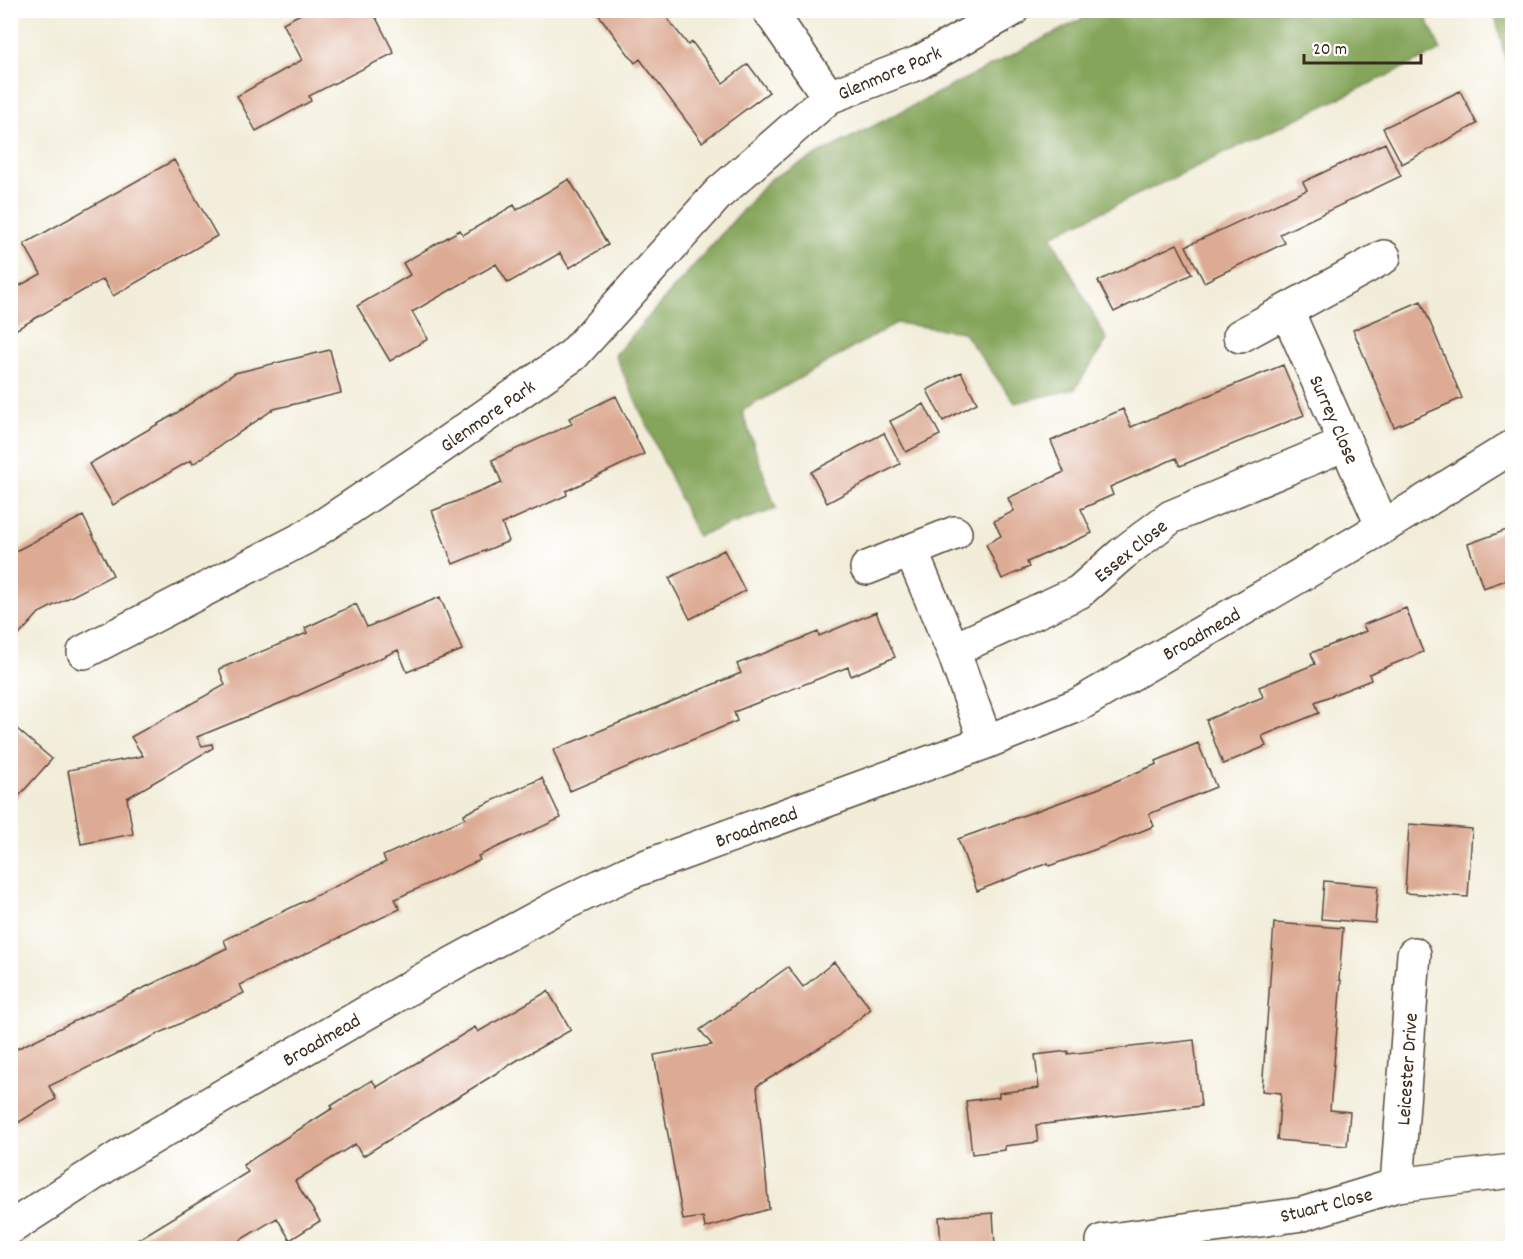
<svg xmlns="http://www.w3.org/2000/svg" width="1523" height="1259" viewBox="0 0 1523 1259" font-family="Dekko,sans-serif">
  <style>
    .forest { fill: #84a55a; stroke: #60683c; stroke-width: 1.5 }
    .building { fill: #ddab94 }
    .lines { fill: none; stroke-linecap: round; stroke-linejoin: round }
    .minor-casing { stroke: #56473a; stroke-width: 36 }
    .minor { stroke: #fff; stroke-width: 33 }
    .labels { text-anchor: middle; stroke-width: 4.5; stroke-linejoin: round; paint-order: stroke }
    .street-label { font-size: 20px; fill: #3b2a1e; stroke: #fff }
  </style>
  <rect width="100%" height="100%" fill="#fff"/>
  <filter id="ink" filterUnits="userSpaceOnUse"><feTurbulence type="fractalNoise" baseFrequency=".0167" numOctaves="2"/><feDisplacementMap in="SourceGraphic" scale="12" xChannelSelector="R" yChannelSelector="G"/><feConvolveMatrix kernelMatrix="1 2 1 2 8 2 1 2 1" color-interpolation-filters="sRGB"/></filter>
  <filter id="wash" filterUnits="userSpaceOnUse"><feTurbulence type="fractalNoise" baseFrequency=".008" numOctaves="4" result="noise"/><feDisplacementMap in="SourceGraphic" scale="24" xChannelSelector="R" yChannelSelector="G"/><feGaussianBlur stdDeviation="1.35" result="paint"/><feColorMatrix in="noise" values="0 0 0 0 0 0 0 0 0 0 0 0 0 0 0 0 0 1.4 0 .05"/><feComposite in="paint" operator="in"/></filter>
  <g filter="url(#wash)">
    <rect width="100%" height="100%" fill="#f2edd9"/>
    <!-- forest -->
    <path class="forest" d="M1099 10 1423 11 1441 50 1051 236 1107 340 1075 389 1015 403 963 332 896 323 742 411 776 509 697 536 615 355 770 179Z
      M1494 11H1512V86Z"/>
    <g id="blocks">
      <!-- building -->
      <path class="building" d="M308 10H372L394 53 309 96 311 101 256 131 237 96 302 60 283 23Z
        M595 10H661L688 45 692 42 723 83 748 64 769 92 702 142 640 59 635 63Z
        M1460 91 1477 124 1402 164 1383 128Z
        M1385 143 1401 176 1280 234 1285 243 1204 282 1186 246 1307 190 1303 182Z
        M174 160 217 236 113 296 103 279 10 333V291L41 274 24 244Z
        M569 179 608 245 569 268 560 253 508 283 496 264 412 312 428 339 390 361 357 306 410 275 403 263 460 230 463 235 514 205 517 210Z
        M1177 244 1192 274 1114 312 1098 281Z
        M1421 301 1462 398 1394 427 1353 330Z
        M330 350 341 393 274 409 193 464 191 460 113 505 89 464 175 414 235 373Z
        M1283 365 1304 415 1180 466 1176 458 1110 487 1113 495 1081 509 1092 533 1027 562 1029 567 1002 579 986 544 1001 536 994 521 1014 511 1008 498 1064 472 1051 441 1123 409 1131 427Z
        M961 372 977 403 943 421 927 390Z
        M616 396 644 454 566 491 567 495 502 524 509 541 453 564 432 511 502 483 492 460 572 424 569 418Z
        M924 404 940 435 906 452 890 421Z
        M884 433 900 464 827 503 811 472Z
        M83 516 113 575 39 613 10 645V554Z
        M1512 528V578L1483 588 1468 544Z
        M724 550 745 591 690 619 669 578Z
        M440 597 462 650 407 672 398 650 288 700 197 737 202 746 212 744 213 748 127 798 133 834 81 844 68 770 143 756 131 737 225 685 219 669 307 633 305 628 356 604 367 627Z
        M1406 608 1423 652 1369 674 1371 680 1315 702 1319 713 1262 736 1266 746 1223 764 1206 720 1263 697 1259 687 1315 664 1311 653 1366 631 1363 625Z
        M876 612 895 657 851 676 848 667 734 712 737 721 570 791 553 750 741 673 737 664 818 632 819 636Z
        M10 723 52 759 10 806Z
        M1198 743 1216 787 1149 814 1154 826 1105 846 1049 866 1048 863 977 891 958 839 1097 789 1157 764 1156 761Z
        M542 778 561 818 478 856 480 860 395 899 400 909 240 985 244 993 49 1086 56 1099 10 1128V1052L227 948 224 940 386 862 383 856 465 818 464 814Z
        M1409 824 1472 829 1468 897 1405 893Z
        M1324 881 1378 886 1375 923 1321 919Z
        M1274 923 1343 928 1339 980H1341L1330 1110 1350 1112 1347 1146 1277 1140 1281 1093 1262 1091Z
        M834 962 871 1009 834 1039 757 1086 769 1209 705 1228 703 1217 683 1220 654 1055 712 1045 700 1030 788 967 803 987Z
        M548 991 571 1030 516 1061 363 1156 355 1144 295 1181 320 1221 290 1240 277 1218 227 1248H124L248 1172 243 1165 333 1108 331 1106 372 1080 377 1087 475 1027 478 1032Z
        M1194 1040 1201 1106 1036 1125 1038 1142 1005 1146V1150L972 1154 966 1101 999 1097V1093L1039 1088 1035 1055 1068 1051V1054Z
        M993 1213 995 1246H990L991 1248H941L939 1217Z"/>
    </g>
  </g>
  <g filter="url(#ink)">
    <use href="#blocks" fill-opacity="0" stroke="#56473a" stroke-width="1.5"/>
    <g class="lines">
      <!-- minor casing -->
      <g class="minor-casing">
        <path id="minor" d="M769 10 829 97
          M1287 311 1383 527
          M1240 336 1384 257
          M911 551 953 650 986 742
          M867 568 955 533
          M953 650 1079 592 1122 554 1171 517 1345 444
          M84 652 306 537 429 455 573 355 719 193 829 97 918 63 1012 10
          M1397 1185 1414 954
          M10 1228 121 1156 221 1097 428 977 559 906 628 873 986 742 1078 705 1383 527 1512 447
          M1103 1241 1303 1214 1397 1185 1512 1171"/>
      </g>
      <!-- minor -->
      <use href="#minor" class="minor"/>
    </g>
  </g>
  <g class="labels">
    <!-- street labels -->
    <g class="street-label">
      <text transform="translate(889 72) rotate(-23)" y="7">Glenmore Park</text>
      <text transform="translate(487 415) rotate(-35)" y="7">Glenmore Park</text>
      <text transform="translate(1335 419) rotate(66)" y="7">Surrey Close</text>
      <text transform="translate(1130 550) rotate(-39)" y="7">Essex Close</text>
      <text transform="translate(1201 633) rotate(-30)" y="7">Broadmead</text>
      <text transform="translate(756 826) rotate(-20)" y="7">Broadmead</text>
      <text transform="translate(321 1039) rotate(-30)" y="7">Broadmead</text>
      <text transform="translate(1406 1069) rotate(-86)" y="7">Leicester Drive</text>
      <text transform="translate(1326 1204) rotate(-14)" y="7">Stuart Close</text>
    </g>
  </g>
  <!-- margin -->
  <rect width="1523" height="1259" fill="none" stroke="#fff" stroke-width="36"/>
  <!-- scale -->
  <path d="M1304 54v9h117v-9" fill="none" stroke="#3b2a1e" stroke-width="3"/>
  <text x="1313" y="54" font-size="18" fill="#3b2a1e" stroke="#ffffff" stroke-width="4.5" paint-order="stroke">20 m</text>
</svg>
